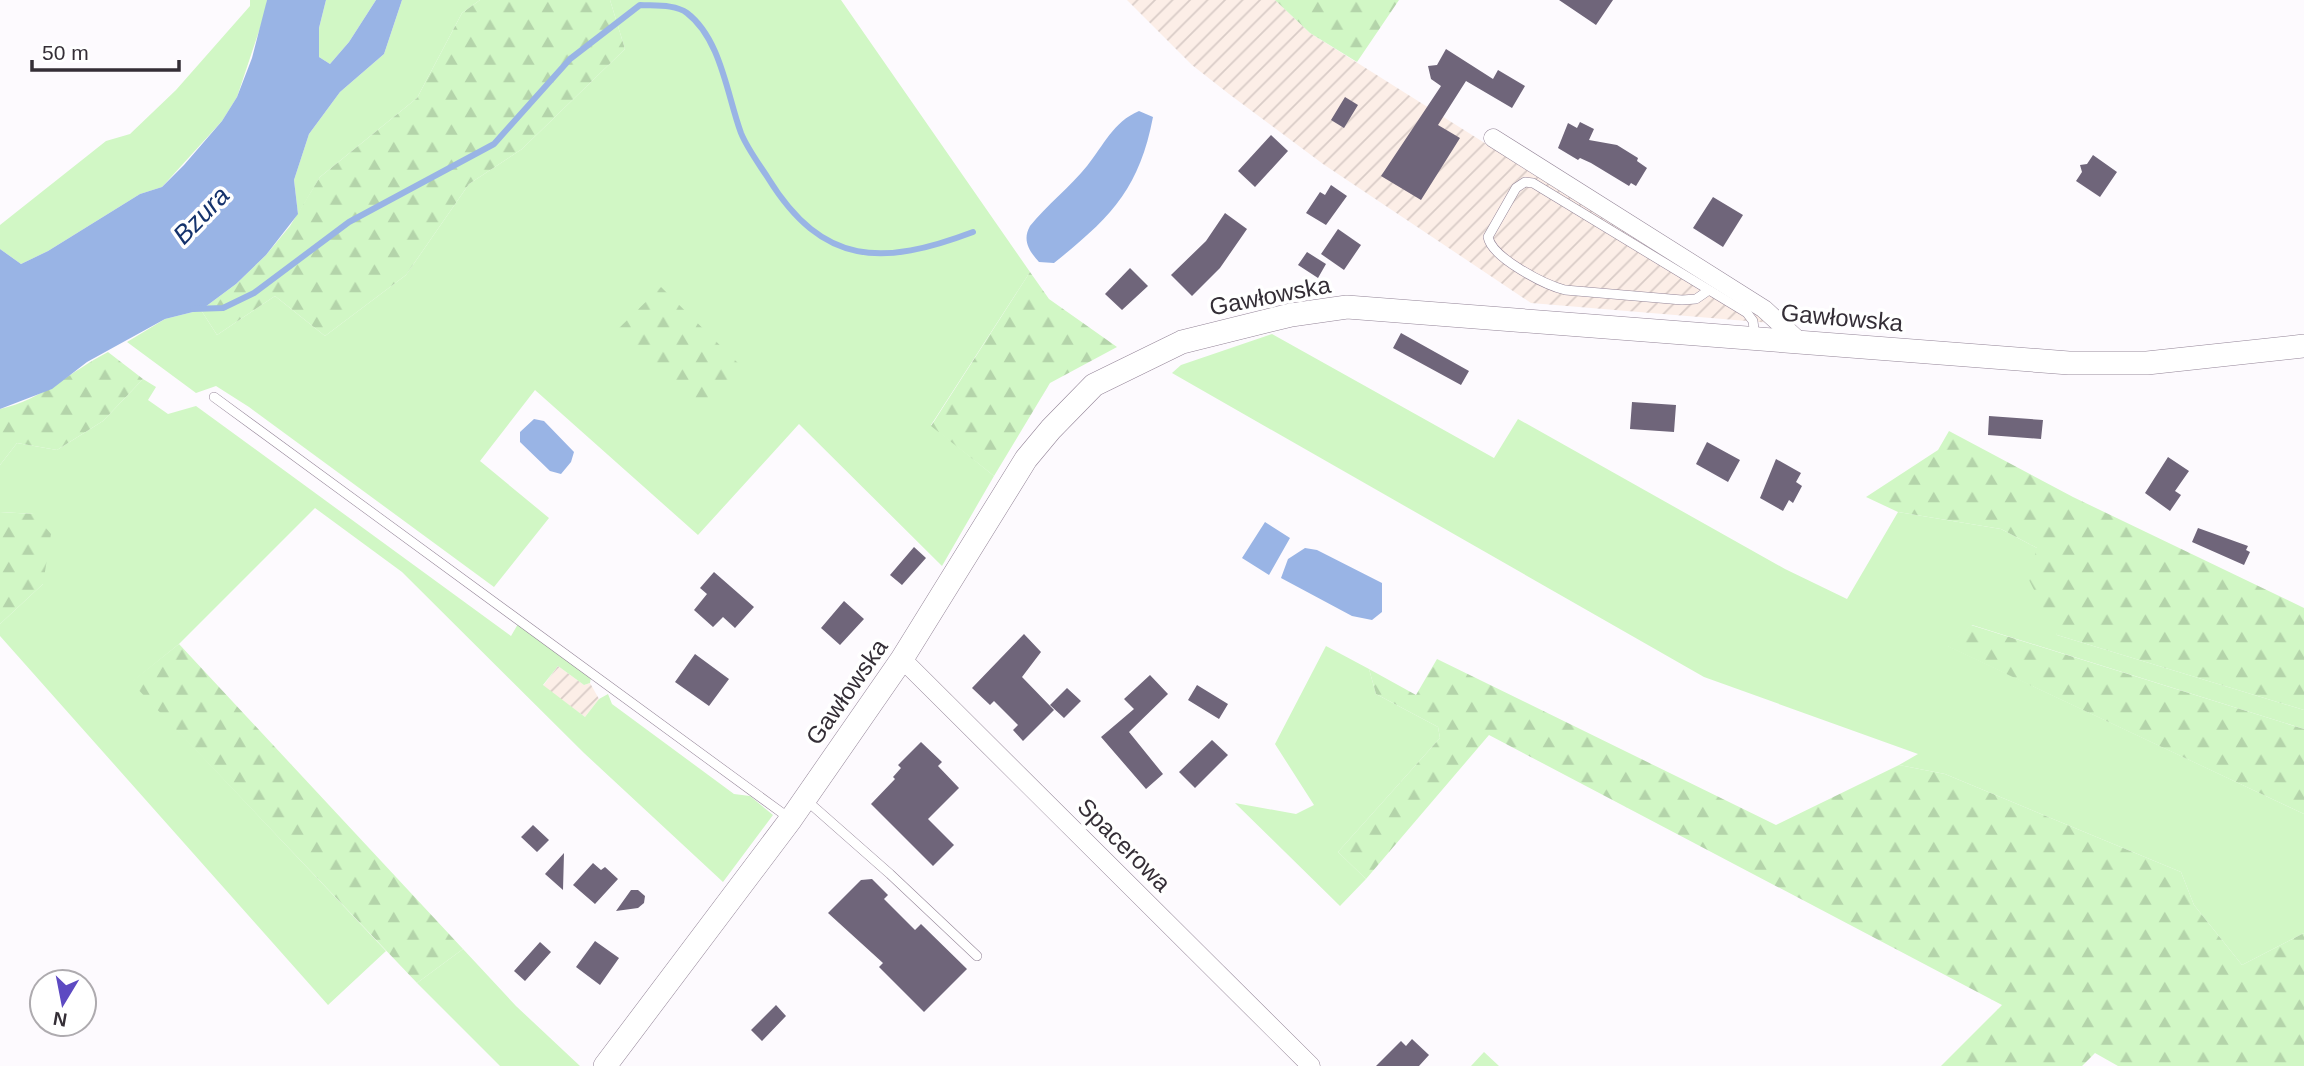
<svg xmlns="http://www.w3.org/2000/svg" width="2304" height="1066" viewBox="0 0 2304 1066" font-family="Helvetica,sans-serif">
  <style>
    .industrial { fill: url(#industrial-furrows) }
    .grass { fill: #d1f7c5 }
    .forest { fill: url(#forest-firs) }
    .water { fill: #99b4e5 }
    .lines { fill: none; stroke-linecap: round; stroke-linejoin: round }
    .stream { stroke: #99b4e5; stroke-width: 6 }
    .building { fill: #6f657a }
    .service-casing { stroke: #938497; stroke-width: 10 }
    .minor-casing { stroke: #938497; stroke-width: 19 }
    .tertiary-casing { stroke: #938497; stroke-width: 24 }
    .service { stroke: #fff; stroke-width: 9 }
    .minor { stroke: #fff; stroke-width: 18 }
    .tertiary { stroke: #fff; stroke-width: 23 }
    .labels { text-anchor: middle; stroke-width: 7; stroke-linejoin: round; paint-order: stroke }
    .street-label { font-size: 24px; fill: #342e36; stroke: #fff }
    .water-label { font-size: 26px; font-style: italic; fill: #14326c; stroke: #fff }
  </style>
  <defs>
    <pattern id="industrial-furrows" width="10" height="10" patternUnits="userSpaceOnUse" patternTransform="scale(1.75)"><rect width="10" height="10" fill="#fceee7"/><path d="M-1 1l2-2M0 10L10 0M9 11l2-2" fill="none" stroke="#d9ccc7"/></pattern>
    <pattern id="forest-firs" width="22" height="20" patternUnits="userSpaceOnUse" patternTransform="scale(1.75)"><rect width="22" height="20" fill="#d1f7c5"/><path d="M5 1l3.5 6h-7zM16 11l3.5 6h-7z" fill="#b4d4aa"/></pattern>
  </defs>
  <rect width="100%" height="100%" fill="#fdfafe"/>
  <!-- industrial -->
  <path class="industrial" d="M1127 0H1275L1310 33 1771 323 1531 303 1323 164 1229 94 1192 65Z
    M558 666 584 685 590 683 599 699 585 717 543 686Z"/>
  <!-- grass -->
  <path class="grass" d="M250 0H267L265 13 237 97 222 121 162 187 140 194 48 251 21 264 0 249V225L106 141 130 134 176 90 250 6Z
    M326 0H376L349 42 330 64 319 57V28Z
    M402 0H480L462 13 417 98 320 177 298 214 294 180 309 134 340 92 384 54Z
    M610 0H841L1030 272 931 425 994 476 942 566 799 424 698 535 535 390 480 461 549 518 494 587 249 407 216 386 196 393 127 342 165 319 201 310 217 335 275 296 325 336 406 275 469 184 522 149 625 49Z
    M1272 334 1494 458 1518 419 1785 569 1847 599 1898 512 2001 529 2037 548 2057 635 2304 710V729L1972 625 1948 646 2304 814V933L2242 965 2194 905 2181 872 1945 774 1899 765 1918 754 1704 677 1172 373 1181 365Z
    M143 379 156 387 148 400 168 414 196 406 511 636 518 624 591 677 590 683 584 685 558 666 543 685 585 717 599 699 608 694 612 704 734 794 750 796 773 815 723 882 584 753 402 572 315 508 179 644 132 682 386 951 328 1005 0 636V624L43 584 34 514 0 512V465L17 443 57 450 103 421Z
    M1326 646 1369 669 1376 694 1438 727 1440 738 1338 852 1366 879 1340 906 1235 803 1296 814 1314 805 1275 744Z
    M463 949 516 1006 580 1066H500L417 983Z
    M1484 1052 1499 1066H1471Z"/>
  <!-- forest -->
  <path class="forest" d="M480 0H610L625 49 522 149 469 184 406 275 325 336 275 296 217 335 201 310 236 284 266 255 290 226 320 177 417 98 462 13Z
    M1275 0H1399L1357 62 1310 33Z
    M1030 272 1049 299 1117 347 1050 383 994 476 931 426Z
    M661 287 743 368 696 413 615 332Z
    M108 352 143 379 103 421 57 450 17 443 0 465V409C42 400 71 371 108 352Z
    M1949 431 2073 497 2304 608V710L2057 635 2028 578 2037 548 2001 529 1898 512 1866 497 1938 450Z
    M0 512 34 514 51 534 43 584 0 624Z
    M1971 625 2304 729V814L1947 646Z
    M179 644 463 949 417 983 131 682Z
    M1437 659 1776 825 1899 765 1945 774 2181 872 2194 905 2242 965 2304 933V1066H2118L2095 1053 2082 1066H1941L2002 1005 1489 735 1366 879 1338 852 1440 738 1438 727 1376 694 1369 669 1416 695Z"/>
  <!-- water -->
  <path class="water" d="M267 0H326L319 28V57L330 64 349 42 376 0H402L384 54 340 92 309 134 294 180 298 214 266 255 236 284 201 310 165 319 87 362 52 389 0 409V249L21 264 48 251 140 194 162 187 184 165 222 121 237 97 252 58Z
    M1139 111 1153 117C1139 190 1110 218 1054 263L1039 262C1029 251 1022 240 1030 226 1047 205 1070 187 1087 166 1104 145 1113 122 1139 111Z
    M534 419 544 421 574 452 571 462 561 474 550 471 520 442V432Z
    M1265 522 1290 538 1269 575 1242 558Z
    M1305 548 1317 550 1382 583V612L1372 620 1352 616 1281 578 1288 559Z"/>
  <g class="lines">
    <!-- stream -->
    <path class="stream" d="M193 309 223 308 254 293 349 222 494 144 570 59 640 5C654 6 675 4 687 13 721 39 727 95 741 133 747 148 759 164 768 178 823 267 883 266 973 232"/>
  </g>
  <!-- building -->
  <path class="building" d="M1559 0H1613L1596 25Z
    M1446 49 1493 79 1498 70 1525 86 1512 108 1466 81 1438 125 1460 138 1421 200 1381 176 1441 86 1431 79 1428 66 1437 65Z
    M1345 97 1358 105 1344 128 1331 120Z
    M1580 122 1594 129 1589 140 1617 145 1638 158 1637 161 1647 168 1636 186 1631 183 1629 186 1591 163 1580 158 1578 160 1558 148 1568 123 1577 128Z
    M1271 135 1288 151 1255 187 1238 171Z
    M2093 155 2117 172 2100 197 2076 181 2082 172 2080 165 2087 164Z
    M1331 185 1347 196 1326 225 1306 213 1320 192 1325 195Z
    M1713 197 1743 215 1723 247 1693 228Z
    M1225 213 1247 229 1220 268 1192 296 1171 275 1206 241Z
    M1338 229 1361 245 1344 270 1321 254Z
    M1307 252 1326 264 1318 278 1298 265Z
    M1130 268 1148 286 1122 310 1105 294Z
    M1401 333 1469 371 1461 385 1393 348Z
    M1632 402 1676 405 1674 432 1630 429Z
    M1989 416 2043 420 2041 439 1988 435Z
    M1707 442 1740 460 1728 482 1696 464Z
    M2168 457 2189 471 2175 491 2181 495 2170 511 2145 493Z
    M1776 459 1801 473 1796 482 1802 486 1793 503 1789 500 1783 511 1760 498Z
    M2198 528 2248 546 2246 550 2250 552 2244 565 2192 542Z
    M914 547 926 558 902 585 890 575Z
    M714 572 754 607 735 628 723 617 713 627 694 610 707 594 700 588Z
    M844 601 864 619 840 645 821 628Z
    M1024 634 1041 652 1022 677 1054 710 1023 741 1013 730 1018 725 994 701 990 705 972 688Z
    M695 654 729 679 709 706 675 682Z
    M1150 675 1168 694 1129 732 1163 774 1146 789 1101 737 1134 709 1124 699Z
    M1197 685 1228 704 1219 719 1188 700Z
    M1067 688 1081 701 1064 718 1050 705Z
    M1212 740 1228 755 1195 788 1179 772Z
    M921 742 942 762 938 766 959 788 928 819 954 845 933 866 871 804 895 779 893 777 901 768 898 765Z
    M533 825 549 840 537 852 521 837Z
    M564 853 563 890 545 874Z
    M593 863 601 870 605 867 618 879 595 904 573 885Z
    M872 879 888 895 884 899 915 930 921 924 967 969 924 1012 879 967 883 963 828 913 861 880Z
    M631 890H638L645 896 644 903 638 908 616 911Z
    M595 941 619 958 600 985 576 967Z
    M540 942 551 952 525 981 514 971Z
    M776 1005 786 1016 762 1041 751 1030Z
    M1412 1039 1429 1055 1419 1066H1376L1401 1041 1406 1046Z"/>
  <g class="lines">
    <!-- service casing -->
    <g class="service-casing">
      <path id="service" d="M1709 290 1696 299 1682 300 1565 290C1545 285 1492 258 1488 237L1516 188 1525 182 1533 183 1747 313 1753 321 1755 337
        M214 397 789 818
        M806 800 890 874 977 956"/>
    </g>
    <!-- minor casing -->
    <g class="minor-casing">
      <path id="minor" d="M1493 138 1764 309 1799 341
        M902 659 1311 1066"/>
    </g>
    <!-- tertiary casing -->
    <g class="tertiary-casing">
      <path id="tertiary" d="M605 1066 791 819 902 659 1026 459 1051 429 1094 385 1182 342 1291 315 1347 307 2069 363H2147L2304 346"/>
    </g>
    <!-- service -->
    <use href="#service" class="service"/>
    <!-- minor -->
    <use href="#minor" class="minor"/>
    <!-- tertiary -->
    <use href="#tertiary" class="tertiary"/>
  </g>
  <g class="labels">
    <!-- street labels -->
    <g class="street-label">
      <text transform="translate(1270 296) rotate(-11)" y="8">Gawłowska</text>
      <text transform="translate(1842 318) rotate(5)" y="8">Gawłowska</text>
      <text transform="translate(847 692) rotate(-55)" y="8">Gawłowska</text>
      <text transform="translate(1124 845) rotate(45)" y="8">Spacerowa</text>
    </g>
    <!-- water labels -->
    <g class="water-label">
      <text transform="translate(201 215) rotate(-46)" y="9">Bzura</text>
    </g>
  </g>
  <!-- north arrow -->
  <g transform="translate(63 1003) rotate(190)"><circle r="33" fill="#ffffff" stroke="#aeabaf" stroke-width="2"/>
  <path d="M0-5L12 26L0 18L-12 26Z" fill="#5d4ac2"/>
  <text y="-10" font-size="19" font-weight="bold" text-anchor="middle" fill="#342e36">N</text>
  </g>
  <!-- scale -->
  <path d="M32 60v10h147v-10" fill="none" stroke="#342e36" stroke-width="3.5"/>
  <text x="42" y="60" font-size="21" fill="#342e36" stroke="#ffffff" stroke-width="5" paint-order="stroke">50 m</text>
</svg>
